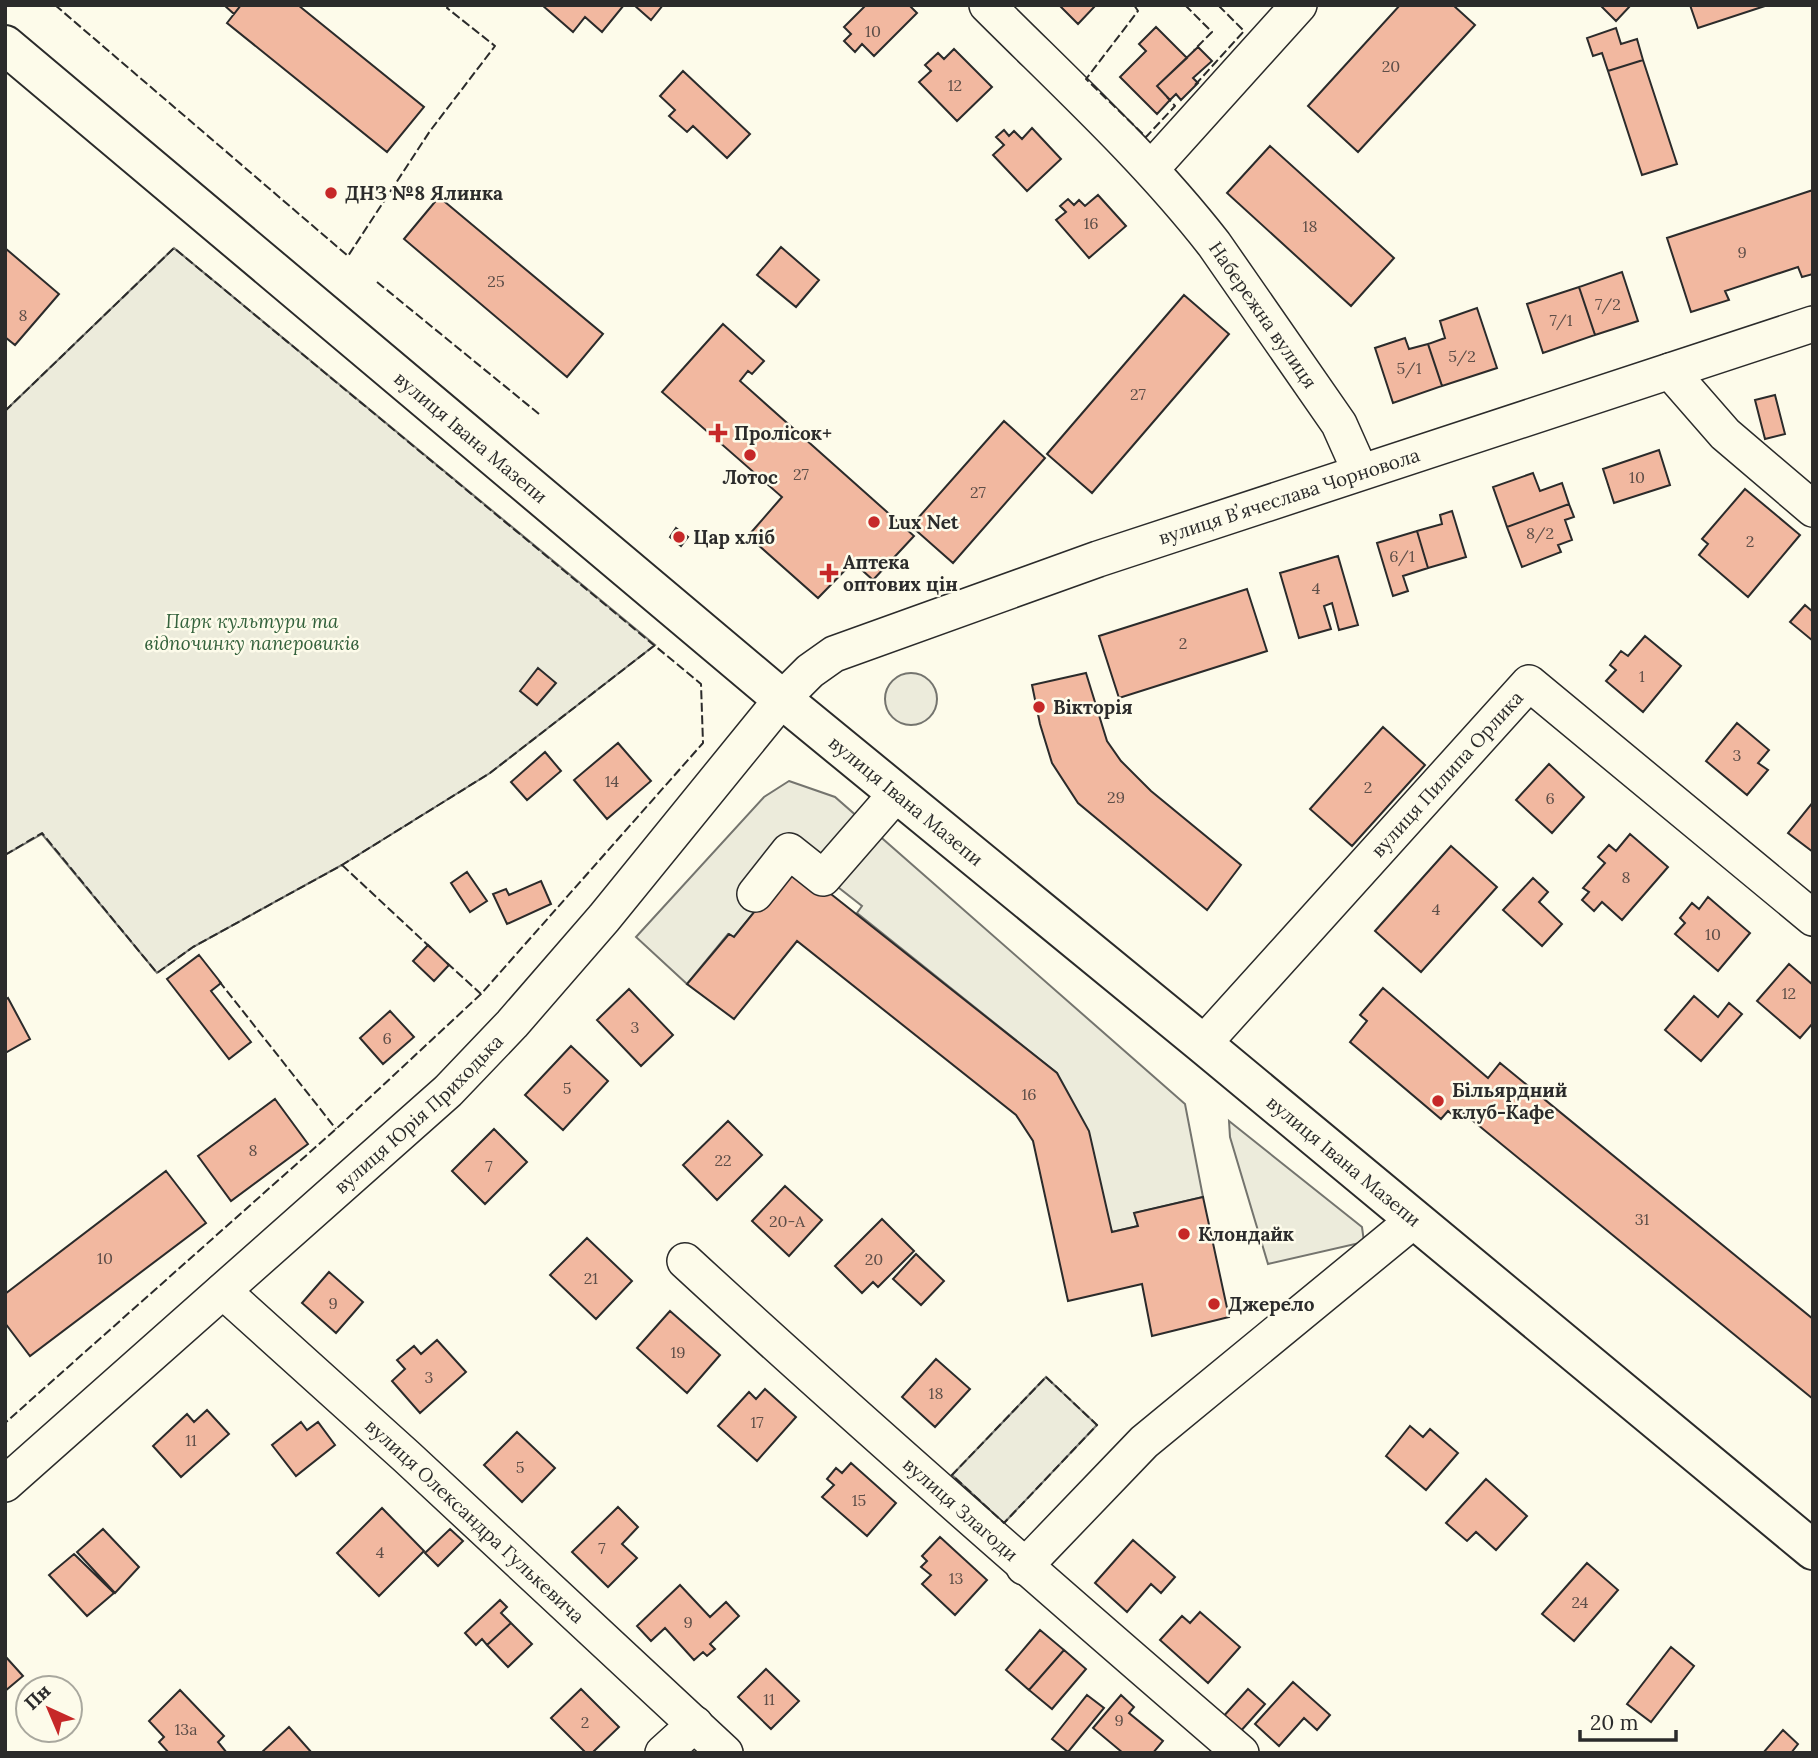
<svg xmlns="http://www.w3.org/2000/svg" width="1818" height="1758" viewBox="0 0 1818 1758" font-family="Lora,serif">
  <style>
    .green { fill: #ecebdb; stroke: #74746e; stroke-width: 2 }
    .building { fill: #f2b8a0; stroke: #2b2b2b; stroke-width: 2 }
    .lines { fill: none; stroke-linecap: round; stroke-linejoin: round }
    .minor-casing { stroke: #2b2b2b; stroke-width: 38 }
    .major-casing { stroke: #2b2b2b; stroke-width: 42 }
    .minor { stroke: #fdfbea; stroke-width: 35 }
    .major { stroke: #fdfbea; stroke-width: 38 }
    .fence { stroke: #2b2b2b; stroke-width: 2; stroke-dasharray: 9 3.5; stroke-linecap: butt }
    .poi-dot { fill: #c62828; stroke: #fdfbea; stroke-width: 2.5 }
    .labels { text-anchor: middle; stroke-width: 5; stroke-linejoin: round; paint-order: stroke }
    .number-label { font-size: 16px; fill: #5d4e48 }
    .poi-label { font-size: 19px; font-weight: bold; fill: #2b2b2b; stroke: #fdfbea; text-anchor: start }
    .street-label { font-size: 19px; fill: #2b2b2b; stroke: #fdfbea }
    .park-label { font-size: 19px; font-style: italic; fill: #34623c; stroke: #fdfbea }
  </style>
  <rect width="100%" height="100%" fill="#fdfbea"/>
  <!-- green -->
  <path class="green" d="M174 248 655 645 490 773 342 865 193 947 157 973 42 834 5 855V411Z
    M885 699a26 26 0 1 1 52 0a26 26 0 1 1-52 0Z
    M789 781 835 797 1185 1104 1203 1197 1135 1213 1138 1226 1112 1232 1057 1073 857 913 862 906 783 844 793 864 734 937 728 934 687 984 636 937 764 797Z
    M1229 1121 1362 1227 1364 1242 1268 1264 1230 1137Z
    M1046 1377 1097 1425 1004 1523 952 1475Z"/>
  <!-- building -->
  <path class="building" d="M224 5H241L234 14Z
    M241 5H298L424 107 387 152 227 23Z
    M542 5H624L602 32 585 17 573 32Z
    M634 5H663L651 20Z
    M866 5H909L917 13 874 56 862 44 855 52 844 41 851 34 844 27Z
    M1059 5H1096L1078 24Z
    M1400 5H1453L1475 25 1358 152 1308 106Z
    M1600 5H1631L1616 21Z
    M1690 5H1768L1698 28Z
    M1156 27 1187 58 1157 86 1170 100 1157 114 1120 77 1146 51 1139 44Z
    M1616 28 1621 44 1637 39 1643 60 1608 71 1602 53 1593 56 1587 38Z
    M1198 47 1212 61 1193 78 1198 83 1181 100 1176 94 1170 100 1157 86Z
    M954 49 992 87 957 121 919 82 931 71 925 65 938 53 944 59Z
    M1643 60 1677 164 1642 175 1608 71Z
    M683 71 750 134 727 158 693 126 687 132 669 116 675 110 660 96Z
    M1032 128 1061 159 1027 191 993 155 1004 145 996 137 1004 130 1009 136 1014 131 1022 139Z
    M1270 146 1394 258 1351 306 1227 193Z
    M1813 190V274L1802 277 1798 267 1725 291 1729 300 1691 312 1667 238Z
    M1098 195 1126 226 1089 258 1056 220 1066 212 1060 206 1068 199 1074 205 1079 200 1085 206Z
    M439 197 603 334 567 377 404 239Z
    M781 247 819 280 796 307 757 275Z
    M5 248 59 294 15 345 5 337Z
    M1622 272 1638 321 1595 335 1579 287Z
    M1579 287 1595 335 1543 353 1527 304Z
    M1184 295 1229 334 1092 493 1047 454Z
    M1477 308 1497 368 1442 386 1428 344 1445 338 1440 321Z
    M723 324 764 361 752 374 748 371 740 381 914 536 873 580 853 562 818 598 748 536 782 497 662 392Z
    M1405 338 1409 349 1428 344 1442 386 1393 403 1375 348Z
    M1775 395 1785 434 1765 439 1755 400Z
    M1004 421 1045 458 953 563 911 526Z
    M1659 450 1670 485 1614 503 1603 469Z
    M1533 473 1540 491 1562 483 1569 504 1507 527 1493 487Z
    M1745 489 1800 535 1748 597 1699 555 1708 544 1702 539Z
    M1569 504 1574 517 1565 520 1572 540 1558 545 1561 552 1522 567 1507 527Z
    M1452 511 1466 557 1428 568 1417 531 1442 524 1440 515Z
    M676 528 688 537 681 546 670 537Z
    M1417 531 1428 568 1403 576 1408 591 1393 596 1377 543Z
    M1338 556 1358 625 1339 630 1332 603 1324 606 1331 629 1299 638 1280 573Z
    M1247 589 1267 651 1119 698 1099 636Z
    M1805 605 1813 612V641L1790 622Z
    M1645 636 1681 666 1643 712 1606 681 1616 670 1610 665 1621 651 1628 656Z
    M538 668 556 683 537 705 520 691Z
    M1086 673 1107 741 1121 761 1151 791 1241 865 1207 910 1078 803 1052 763 1040 724 1032 685Z
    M1737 723 1769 750 1758 763 1768 770 1747 795 1706 761Z
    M1383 727 1425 765 1352 846 1310 809Z
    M618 743 651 781 607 819 574 780Z
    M545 752 561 771 527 800 511 782Z
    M1549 764 1584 797 1552 833 1516 800Z
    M1813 802V852L1788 833Z
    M1630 834 1668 867 1622 920 1602 902 1594 911 1582 900 1589 892 1583 888 1605 863 1598 857 1609 845 1616 851Z
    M1451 846 1497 887 1421 972 1375 931Z
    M793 864 1057 1073 1089 1131 1112 1232 1138 1226 1134 1213 1203 1197 1229 1317 1152 1336 1142 1284 1068 1301 1033 1141 1016 1115 797 941 734 1019 687 984 729 934 734 937Z
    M467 872 487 901 470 912 451 883Z
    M1533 878 1548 892 1539 902 1562 924 1542 946 1503 910Z
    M541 881 551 904 507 924 493 894 506 889 509 895Z
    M1708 897 1750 933 1718 971 1675 934 1685 923 1680 918 1692 903 1699 909Z
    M428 945 449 965 434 981 413 961Z
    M199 955 221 983 211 991 251 1042 229 1059 167 979Z
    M1789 964 1813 985V1023L1800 1038 1757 1001Z
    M1383 988 1488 1078 1500 1063 1813 1319V1399L1461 1111 1455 1117 1448 1111 1441 1119 1350 1042 1367 1021 1360 1015Z
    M629 989 673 1035 641 1066 597 1020Z
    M1694 996 1718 1017 1729 1003 1742 1014 1701 1061 1665 1030Z
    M8 998 30 1039 5 1053V1000Z
    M390 1011 414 1037 383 1064 360 1038Z
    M571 1046 608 1081 563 1130 525 1095Z
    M275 1099 308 1144 231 1201 198 1156Z
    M728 1121 762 1155 717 1200 683 1165Z
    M494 1129 527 1162 485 1204 452 1171Z
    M166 1171 206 1223 30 1356 5 1323V1294Z
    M785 1186 822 1220 789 1256 752 1221Z
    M882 1219 914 1251 878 1287 873 1282 862 1293 835 1266Z
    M587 1238 632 1281 596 1319 550 1275Z
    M916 1254 944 1281 921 1305 893 1279Z
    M329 1272 363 1302 336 1333 302 1303Z
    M670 1311 720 1355 687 1393 637 1348Z
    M437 1340 466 1372 420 1413 392 1381 405 1369 397 1360 414 1346 421 1354Z
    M936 1359 970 1389 935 1427 902 1397Z
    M765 1389 796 1417 757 1461 718 1426 749 1392 756 1399Z
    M207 1410 229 1434 181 1477 153 1446 187 1414 194 1422Z
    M301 1422 307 1430 318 1422 335 1445 296 1476 272 1445Z
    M1410 1426 1423 1437 1430 1429 1458 1453 1426 1490 1386 1456Z
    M517 1432 555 1468 522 1502 484 1465Z
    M851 1463 896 1503 867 1536 822 1497 834 1485 827 1479 836 1468 842 1473Z
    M1486 1479 1527 1516 1496 1550 1476 1532 1467 1541 1446 1523Z
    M618 1507 638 1527 622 1544 637 1558 608 1587 572 1552Z
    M382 1508 424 1551 379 1596 337 1553Z
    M103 1529 139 1567 115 1593 77 1552Z
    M450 1529 463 1541 438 1566 425 1553Z
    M940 1537 987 1580 955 1615 922 1584 931 1575 921 1567 927 1561 922 1556Z
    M1133 1540 1175 1577 1161 1593 1151 1584 1127 1612 1095 1583Z
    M74 1554 114 1593 87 1616 49 1575Z
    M1587 1563 1618 1590 1574 1641 1542 1614Z
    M680 1585 710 1617 726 1602 739 1616 710 1644 715 1649 707 1656 703 1652 694 1660 665 1628 651 1641 637 1626Z
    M500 1600 507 1607 501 1613 511 1623 487 1645 482 1639 476 1645 465 1633Z
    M1200 1612 1240 1647 1208 1683 1160 1640 1182 1616 1190 1623Z
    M511 1623 532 1644 508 1667 487 1645Z
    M1040 1630 1064 1650 1029 1690 1006 1670Z
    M1671 1647 1694 1666 1651 1722 1627 1704Z
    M1064 1650 1086 1669 1052 1709 1029 1690Z
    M5 1656 23 1676 5 1691Z
    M766 1669 799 1701 771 1729 738 1697Z
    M1293 1682 1330 1715 1317 1730 1304 1718 1279 1746 1255 1724Z
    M581 1689 619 1727 592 1753H586L551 1718Z
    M1248 1689 1265 1704 1239 1733 1222 1718Z
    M180 1690 224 1736 218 1742 227 1753H169L159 1742 164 1737 149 1721Z
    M1087 1695 1104 1708 1068 1752 1052 1739Z
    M1121 1695 1134 1707 1129 1713 1163 1741 1153 1753H1123L1093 1728Z
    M289 1727 312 1753H261Z
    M1783 1730 1798 1744 1791 1753H1763Z"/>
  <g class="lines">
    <!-- minor casing -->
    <g class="minor-casing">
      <g id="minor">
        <path id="s1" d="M987 5C1065 83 1146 157 1214 244L1339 424 1360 471"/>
        <path d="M1151 169 1299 5"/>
        <path d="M1670 371 1725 434 1813 509"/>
        <path d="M755 894 789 851 823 878 897 793"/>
        <path id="s2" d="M1203 1044 1529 683 1813 918"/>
        <path id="s3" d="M685 1261C867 1429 1053 1591 1241 1753"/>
        <path id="s4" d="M223 1291 407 1457 725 1753"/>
        <path id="s5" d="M5 1484 448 1091 512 1024 604 918 782 699 810 671 834 654 1098 559 1813 324"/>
        <path d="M1024 1567 1144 1442 1414 1220"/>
        <path d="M663 1753 695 1724"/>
      </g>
    </g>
    <!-- major casing -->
    <g class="major-casing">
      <g id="major">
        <path id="s6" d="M5 45 782 699 1203 1044 1813 1550"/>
      </g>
    </g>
    <!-- minor -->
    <use href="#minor" class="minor"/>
    <!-- major -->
    <use href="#major" class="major"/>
    <!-- fence -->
    <path class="fence" d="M55 5 348 256 430 131 495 46 447 8 449 5
      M838 5H839
      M1134 5 1138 11 1086 79 1146 137 1175 106 1167 97
      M1185 5 1212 32 1194 50
      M1195 85 1244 31 1218 5
      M377 282 539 414
      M5 411 174 248 701 684 703 743 481 994 336 1129 5 1423
      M5 855 42 833 157 973 193 947 342 865 490 773 655 645
      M342 865 432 949
      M447 963 481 994
      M219 981 336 1129
      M1046 1377 1097 1425 1004 1523 952 1475Z"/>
  </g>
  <!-- markers -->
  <g class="poi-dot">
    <circle cx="331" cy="193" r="7"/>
    <path d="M714.5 422.5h7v7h7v7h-7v7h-7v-7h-7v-7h7z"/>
    <circle cx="750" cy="455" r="7"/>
    <circle cx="874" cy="522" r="7"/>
    <circle cx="679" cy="537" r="7"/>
    <path d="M825.5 562.5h7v7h7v7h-7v7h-7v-7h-7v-7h7z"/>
    <circle cx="1039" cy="707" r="7"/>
    <circle cx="1438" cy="1101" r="7"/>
    <circle cx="1184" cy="1234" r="7"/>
    <circle cx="1214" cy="1304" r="7"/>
  </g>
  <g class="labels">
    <!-- number labels -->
    <g class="number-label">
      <text x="873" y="37">10</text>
      <text x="1391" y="72">20</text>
      <text x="955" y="91">12</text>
      <text x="1091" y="229">16</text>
      <text x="1310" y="232">18</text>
      <text x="1742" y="258">9</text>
      <text x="496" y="287">25</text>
      <text x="1608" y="310">7/2</text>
      <text x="23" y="321">8</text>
      <text x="1561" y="326">7/1</text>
      <text x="1462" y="362">5/2</text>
      <text x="1409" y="374">5/1</text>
      <text x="1138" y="400">27</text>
      <text x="801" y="480">27</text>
      <text x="1637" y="483">10</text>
      <text x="978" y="498">27</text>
      <text x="1540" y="539">8/2</text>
      <text x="1750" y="547">2</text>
      <text x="1402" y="562">6/1</text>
      <text x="1316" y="594">4</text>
      <text x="1183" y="649">2</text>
      <text x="1642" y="682">1</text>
      <text x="1737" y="761">3</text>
      <text x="612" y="787">14</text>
      <text x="1368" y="793">2</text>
      <text x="1116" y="803">29</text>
      <text x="1550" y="804">6</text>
      <text x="1626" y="883">8</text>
      <text x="1436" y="915">4</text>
      <text x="1713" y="940">10</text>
      <text x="1789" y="999">12</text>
      <text x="635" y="1033">3</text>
      <text x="387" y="1044">6</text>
      <text x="567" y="1094">5</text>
      <text x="1029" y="1100">16</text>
      <text x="253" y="1156">8</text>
      <text x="723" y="1166">22</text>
      <text x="489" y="1172">7</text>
      <text x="1642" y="1225">31</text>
      <text x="787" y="1227">20-А</text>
      <text x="105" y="1264">10</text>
      <text x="874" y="1265">20</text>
      <text x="591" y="1284">21</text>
      <text x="333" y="1309">9</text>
      <text x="678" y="1358">19</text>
      <text x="429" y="1383">3</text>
      <text x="936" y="1399">18</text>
      <text x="757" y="1428">17</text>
      <text x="191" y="1446">11</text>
      <text x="520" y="1473">5</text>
      <text x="859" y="1506">15</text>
      <text x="602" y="1554">7</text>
      <text x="380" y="1558">4</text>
      <text x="956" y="1584">13</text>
      <text x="1580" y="1608">24</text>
      <text x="688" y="1628">9</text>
      <text x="769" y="1705">11</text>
      <text x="1119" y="1726">9</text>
      <text x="585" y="1728">2</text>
      <text x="186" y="1735">13а</text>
    </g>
    <!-- poi labels -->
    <g class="poi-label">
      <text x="345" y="200">ДНЗ №8 Ялинка</text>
      <text x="734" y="440">Пролісок+</text>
      <text x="750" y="484" text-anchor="middle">Лотос</text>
      <text x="888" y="529">Lux Net</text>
      <text x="693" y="544">Цар хліб</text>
      <text x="843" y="569">Аптека<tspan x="843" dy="22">оптових цін</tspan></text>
      <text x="1053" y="714">Вікторія</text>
      <text x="1452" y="1097">Більярдний<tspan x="1452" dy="22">клуб-Кафе</tspan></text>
      <text x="1198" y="1241">Клондайк</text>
      <text x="1228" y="1311">Джерело</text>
    </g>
    <!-- street labels -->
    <g class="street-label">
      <text dy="7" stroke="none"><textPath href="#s1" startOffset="416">Набережна вулиця</textPath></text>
      <text dy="7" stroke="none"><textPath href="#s6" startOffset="609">вулиця Івана Мазепи</textPath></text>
      <text transform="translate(1289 496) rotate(-18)" y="7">вулиця Вʼячеслава Чорновола</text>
      <text dy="7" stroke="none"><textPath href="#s2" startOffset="364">вулиця Пилипа Орлика</textPath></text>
      <text dy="7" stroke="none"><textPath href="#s6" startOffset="1176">вулиця Івана Мазепи</textPath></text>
      <text dy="7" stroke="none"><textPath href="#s5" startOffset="555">вулиця Юрія Приходька</textPath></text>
      <text dy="7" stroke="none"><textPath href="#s6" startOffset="1743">вулиця Івана Мазепи</textPath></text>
      <text dy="7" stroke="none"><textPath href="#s3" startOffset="371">вулиця Злагоди</textPath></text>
      <text dy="7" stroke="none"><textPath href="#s4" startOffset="341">вулиця Олександра Гулькевича</textPath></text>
    </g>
    <!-- park labels -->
    <g class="park-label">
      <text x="252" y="628">Парк культури та<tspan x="252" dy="22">відпочинку паперовиків</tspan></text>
    </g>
  </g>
  <!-- border -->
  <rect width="1818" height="1758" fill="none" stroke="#2b2b2b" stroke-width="14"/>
  <!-- north arrow -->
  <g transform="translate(49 1709) rotate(316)"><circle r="33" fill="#fdfbea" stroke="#a9a89e" stroke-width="2"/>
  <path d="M0-5L12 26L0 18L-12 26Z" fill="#c62828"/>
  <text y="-10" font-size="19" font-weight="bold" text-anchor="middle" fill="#2b2b2b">Пн</text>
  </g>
  <!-- scale -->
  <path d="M1580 1730v10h96v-10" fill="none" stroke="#2b2b2b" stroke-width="3.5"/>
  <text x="1590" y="1730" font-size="21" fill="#2b2b2b" stroke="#fdfbea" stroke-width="5" paint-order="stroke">20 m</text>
</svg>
